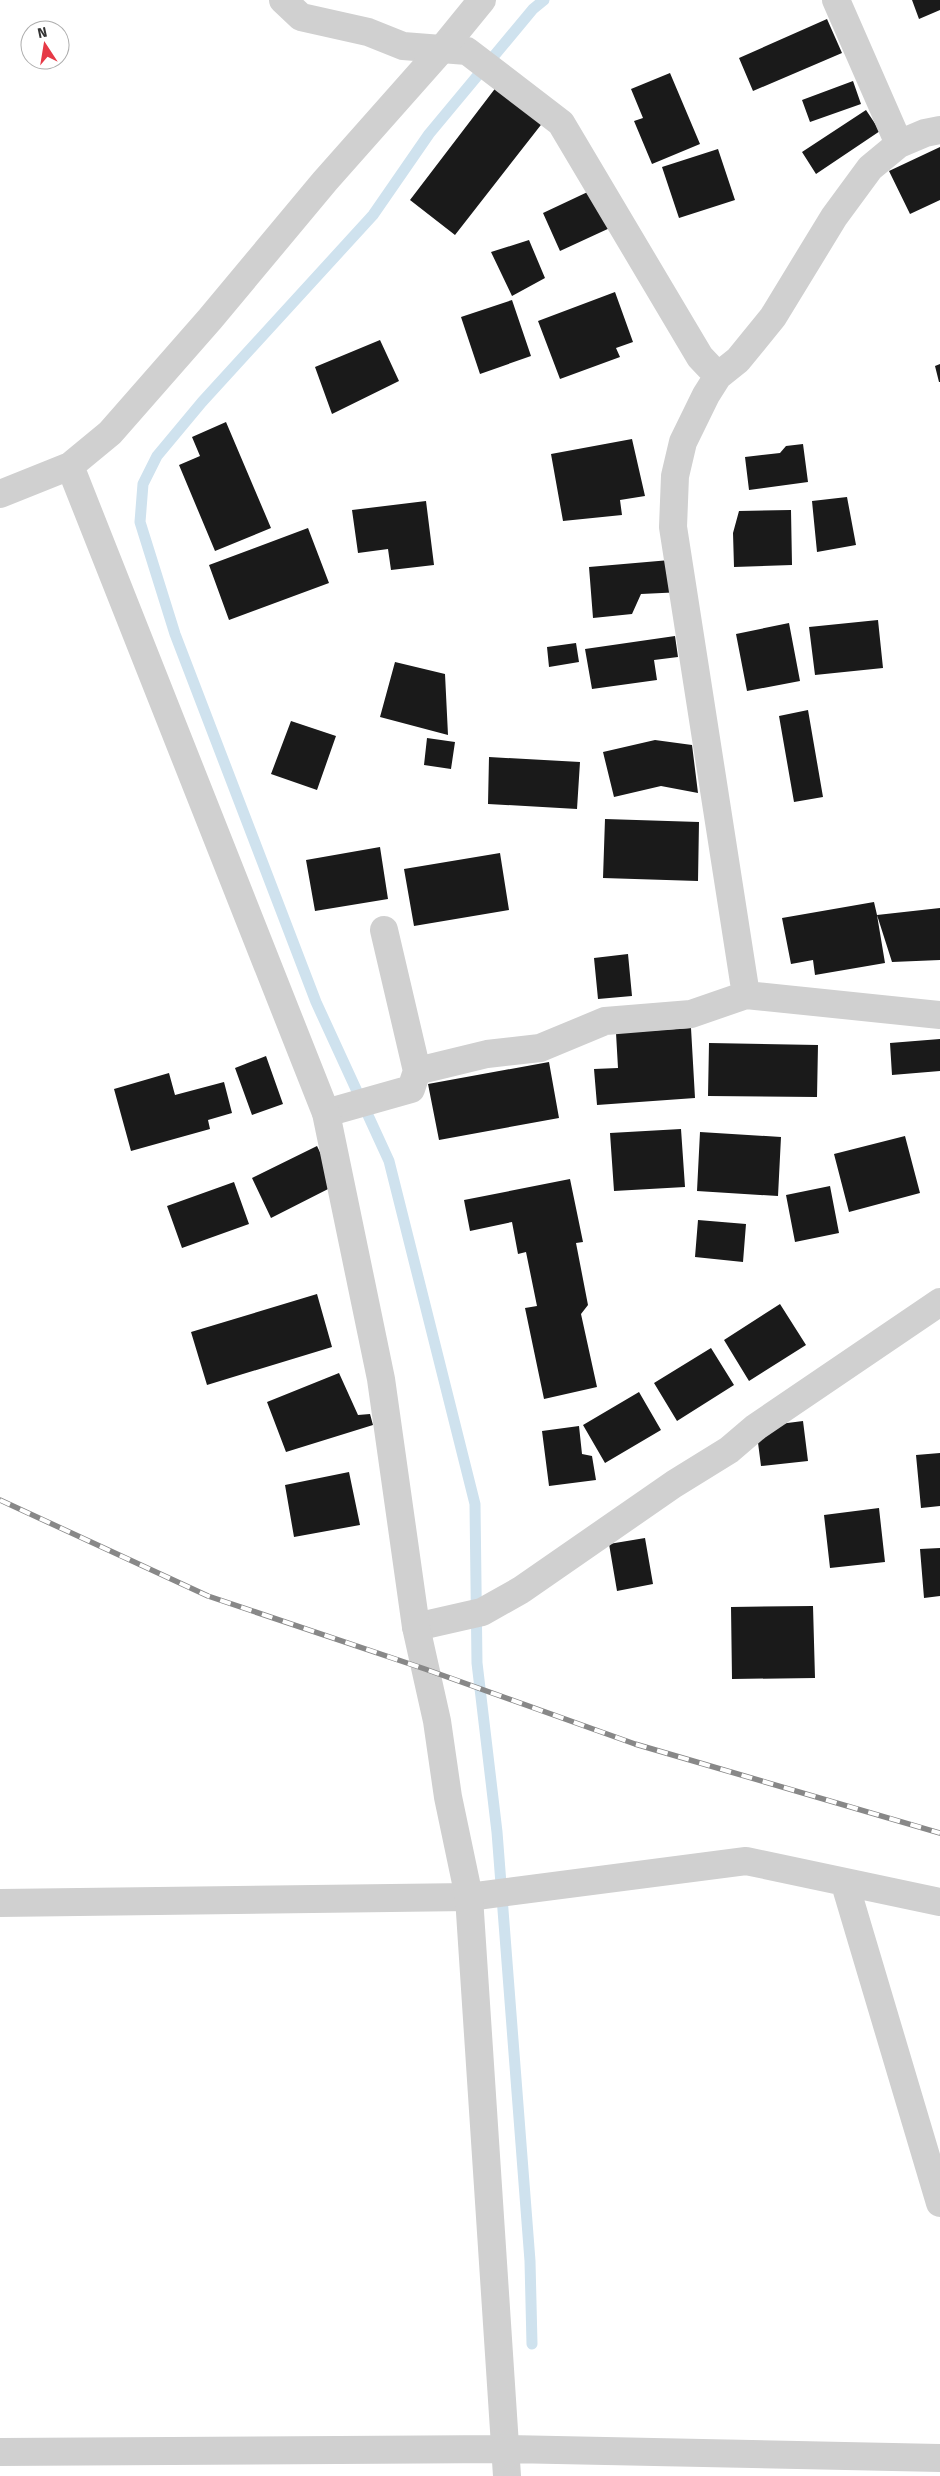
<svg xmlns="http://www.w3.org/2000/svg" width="940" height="2476" viewBox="0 0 940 2476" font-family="'Fira Sans',sans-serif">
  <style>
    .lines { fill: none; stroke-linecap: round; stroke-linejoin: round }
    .stream { stroke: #cfe2ee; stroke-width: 11 }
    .building { fill: #1a1a1a }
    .minor { stroke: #d0d0d0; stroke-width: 28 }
    .tertiary { stroke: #d0d0d0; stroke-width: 28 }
    .rail-casing { stroke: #888; stroke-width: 5.5 }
    .rail { stroke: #fff; stroke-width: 4; stroke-dasharray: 11; stroke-linecap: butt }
  </style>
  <rect width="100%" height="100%" fill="#fff"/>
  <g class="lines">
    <!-- stream -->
    <path class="stream" d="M532 2344 530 2261 497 1832 477 1663 475 1504 389 1161 316 1002 175 634 140 522 143 484 157 456 202 402 373 215 429 134 533 9 544 0"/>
  </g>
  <!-- building -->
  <path class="building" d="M912 0H940V10L919 19Z
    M827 19 842 53 753 91 739 58Z
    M670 73 700 144 652 164 634 121 643 118 631 89Z
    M853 81 861 104 810 122 802 100Z
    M497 86 544 121 455 235 410 200Z
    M866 110 880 131 816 174 802 152Z
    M940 147V200L910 214 889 171Z
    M718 149 735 200 679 218 662 167Z
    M594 189 612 227 560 251 543 213Z
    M529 240 545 278 512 296 491 252Z
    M615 292 633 342 616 348 620 357 560 379 538 321Z
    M512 300 531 356 480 374 461 317Z
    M380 340 399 381 332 414 315 367Z
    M940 364V382H939L935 366Z
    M226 422 271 528 215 551 179 465 200 456 192 437Z
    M632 439 645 496 620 500 622 515 563 521 551 454Z
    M803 444 808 482 749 490 745 457 780 453 786 446Z
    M847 497 856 545 817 552 812 501Z
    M426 501 434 565 391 570 388 549 358 553 352 510Z
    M791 510 792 565 734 567 733 533 739 511Z
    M308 528 329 583 229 620 209 565Z
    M670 560 683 592 641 594 632 614 593 618 589 567Z
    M878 620 883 668 815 675 809 627Z
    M789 623 800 681 747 691 736 634Z
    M675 636 678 657 654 660 657 680 592 689 585 649Z
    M576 643 579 662 549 667 547 647Z
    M395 662 445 674 448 735 380 717Z
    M808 710 823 797 794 802 779 716Z
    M291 721 336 736 317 790 271 774Z
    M427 738 455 742 451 769 424 765Z
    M655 740 692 745 698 793 661 786 614 797 603 752Z
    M489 757 580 762 577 809 488 804Z
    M605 819 699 822 698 881 603 878Z
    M380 847 388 899 315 911 306 860Z
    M500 853 509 910 414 926 404 869Z
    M874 902 877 915 940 908V960L892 962 877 915 885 963 815 975 813 960 791 964 782 918Z
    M628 954 632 996 598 999 594 958Z
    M691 1028 695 1098 597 1105 594 1069 618 1068 616 1033Z
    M940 1039V1071L892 1075 890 1043Z
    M709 1043 818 1045 817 1097 708 1096Z
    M266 1056 283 1104 252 1115 235 1068Z
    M549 1062 559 1118 439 1140 428 1084Z
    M169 1073 175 1095 224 1082 232 1113 208 1120 210 1129 131 1151 114 1089Z
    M681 1129 685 1187 614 1191 610 1133Z
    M700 1132 781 1137 778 1196 697 1191Z
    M905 1136 920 1193 849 1212 834 1154Z
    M317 1146 336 1185 271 1218 252 1178Z
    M570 1179 583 1242 576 1243 588 1305 581 1314 597 1387 544 1399 525 1308 537 1306 526 1252 518 1254 512 1222 470 1231 464 1200Z
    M234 1182 249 1224 182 1248 167 1206Z
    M830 1186 839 1233 795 1242 786 1195Z
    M698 1220 746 1224 743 1262 695 1257Z
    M317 1294 332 1347 207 1385 191 1332Z
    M780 1304 806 1345 749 1381 724 1340Z
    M711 1348 734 1385 677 1421 654 1383Z
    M339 1373 358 1415 370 1414 373 1425 286 1452 267 1402Z
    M639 1392 661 1430 605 1463 583 1425Z
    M803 1421 808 1461 761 1466 756 1427Z
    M579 1426 582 1454 592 1456 596 1480 549 1486 542 1431Z
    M940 1453V1506L921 1508 916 1455Z
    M349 1472 360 1525 294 1537 285 1485Z
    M879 1508 885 1562 830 1568 824 1515Z
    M645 1538 653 1584 617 1591 609 1544Z
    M940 1548V1596L924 1598 920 1549Z
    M813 1606 815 1678 732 1679 731 1607Z"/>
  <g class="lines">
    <!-- minor -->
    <path class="minor" d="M283 0 301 17 368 32 403 46 467 51 561 123 700 357 718 376
      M836 0 899 144
      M384 930 417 1071
      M746 995 673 527 675 476 683 442 706 395 718 376 738 360 773 317 834 217 870 168 899 144 925 133 940 130
      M326 1113 411 1089 417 1071 487 1054 540 1048 605 1021 691 1014 746 995 940 1015
      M416 1627 482 1612 521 1590 674 1484 729 1450 756 1427 940 1302
      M845 1884 940 2203
      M0 1903 469 1897 746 1861 940 1902"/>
    <!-- tertiary -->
    <path class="tertiary" d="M70 466 326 1113 381 1379 416 1627 437 1721 448 1797 469 1897 507 2476
      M0 494 70 466 110 433 210 319 325 181 442 49 482 0
      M0 2452 506 2449 940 2458"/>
    <!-- rail casing -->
    <g class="rail-casing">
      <path id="rail" d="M0 1500 208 1596 425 1669 635 1744 940 1833"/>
    </g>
    <!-- rail -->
    <use href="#rail" class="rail"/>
  </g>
  <!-- north arrow -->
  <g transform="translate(45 45) rotate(348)"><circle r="24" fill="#ffffff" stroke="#adadad"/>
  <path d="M0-4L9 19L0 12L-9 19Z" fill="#e63946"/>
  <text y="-8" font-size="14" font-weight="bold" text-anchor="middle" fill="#333333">N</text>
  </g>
</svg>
